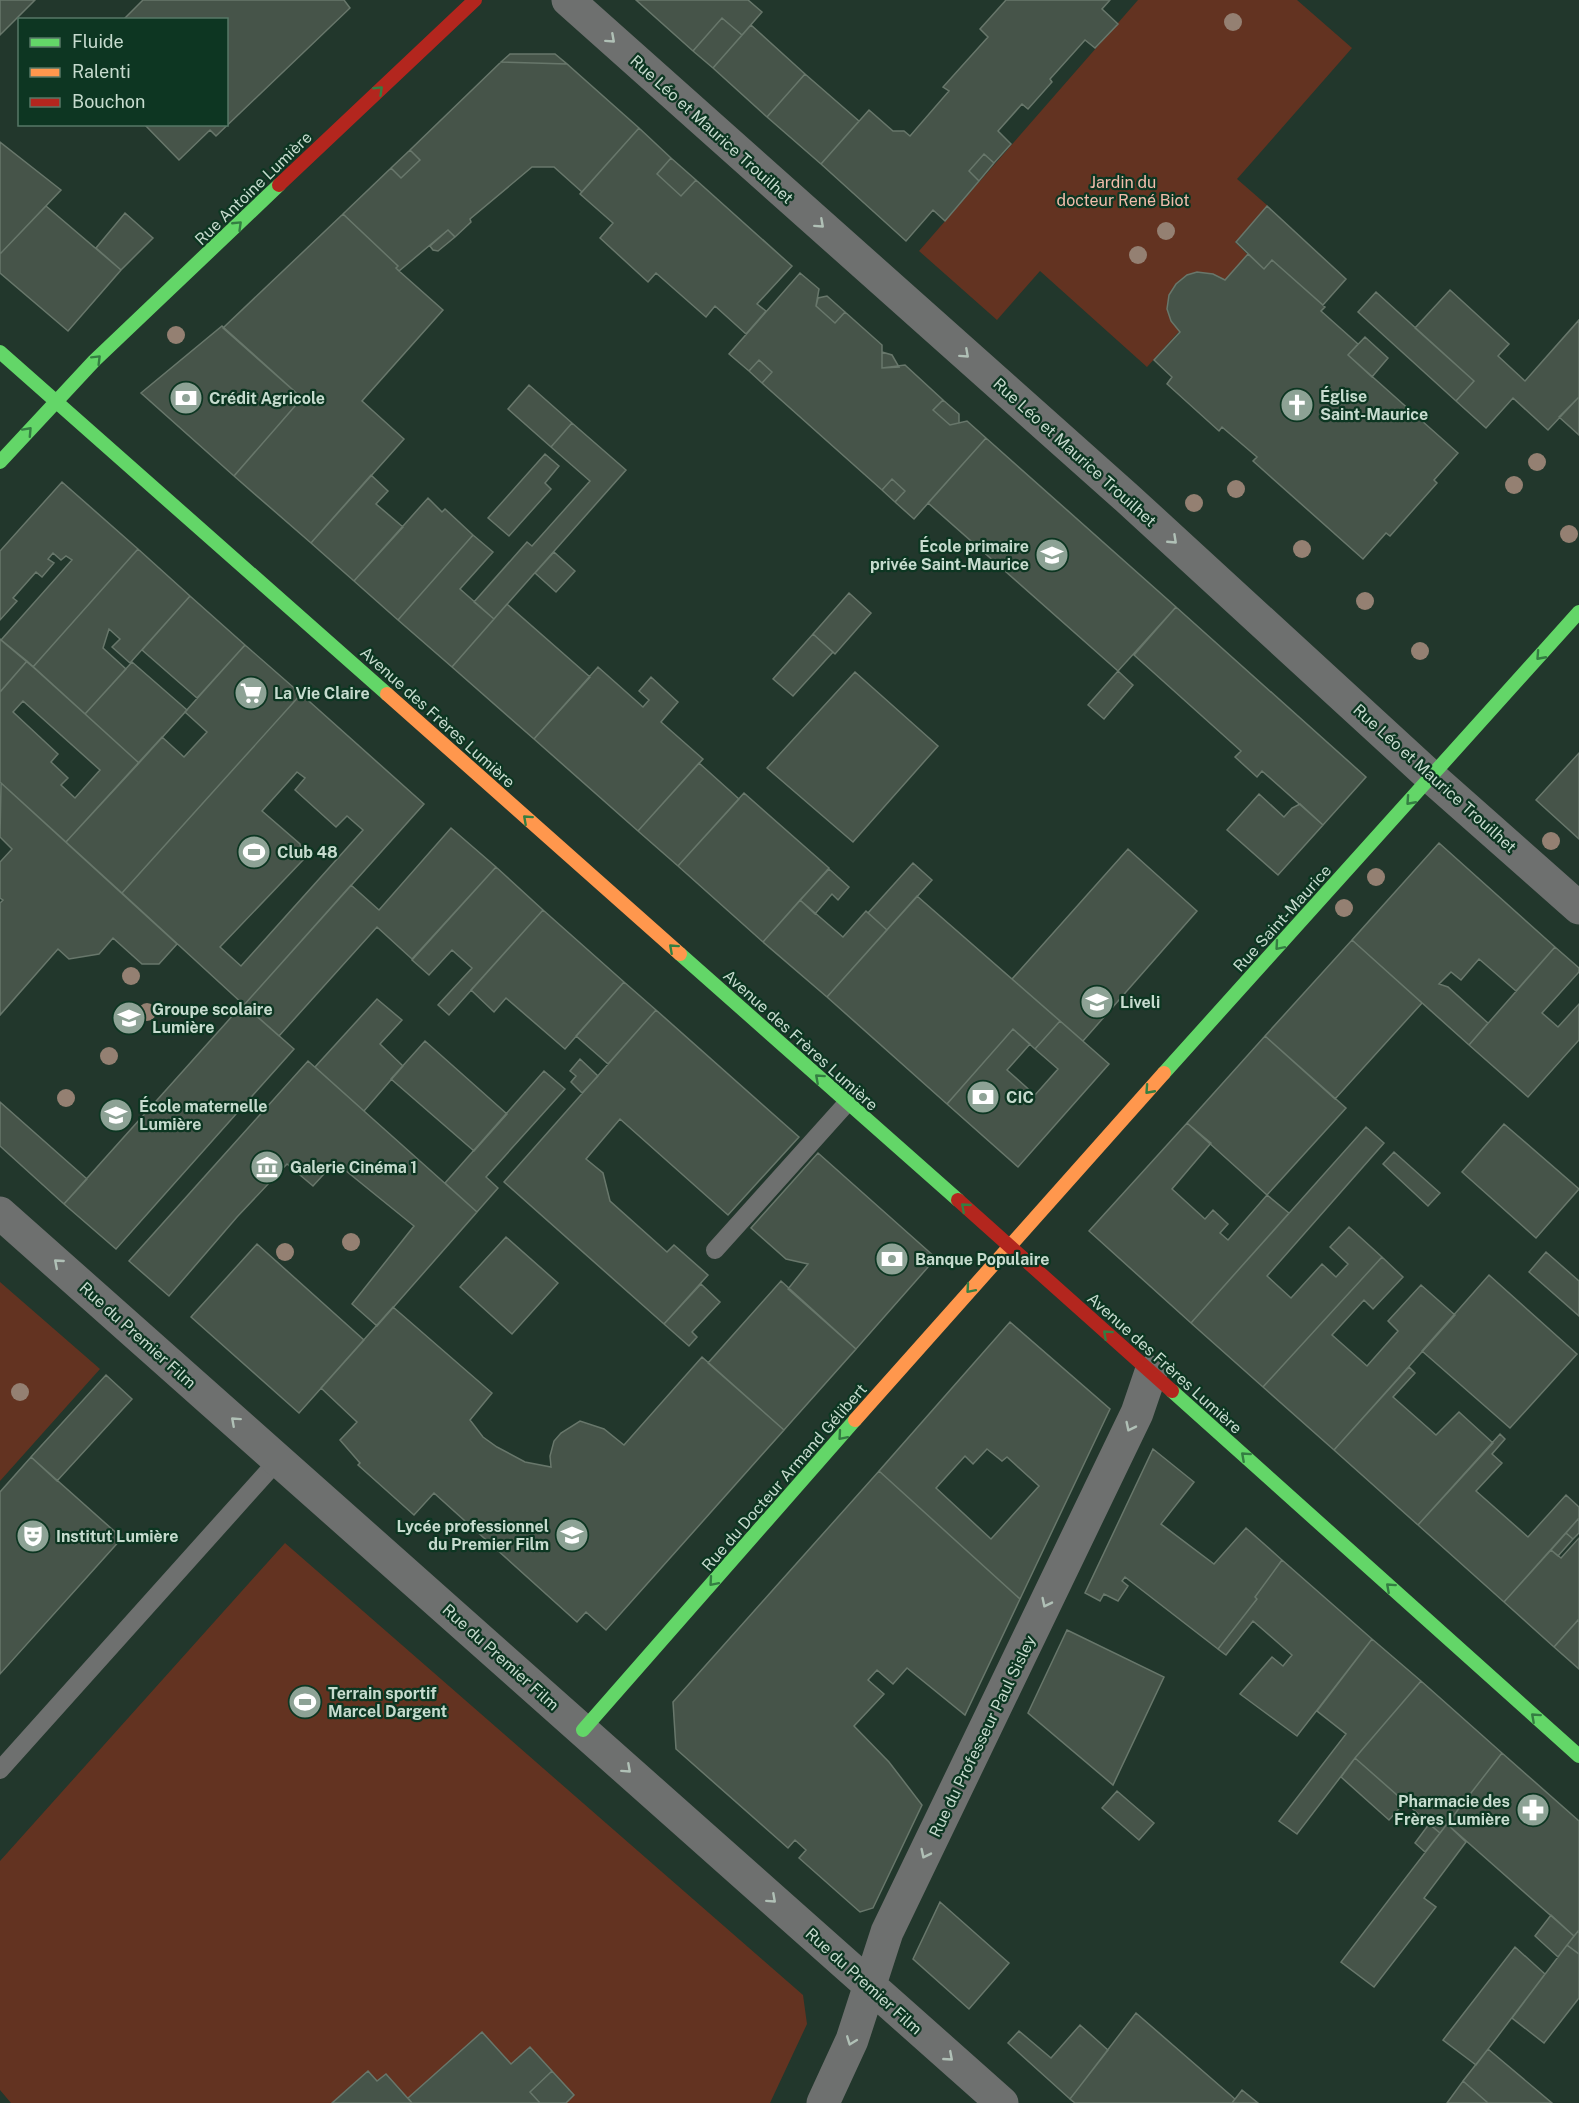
<svg xmlns="http://www.w3.org/2000/svg" width="1579" height="2103" viewBox="0 0 1579 2103" font-family="'Public Sans',sans-serif">
  <style>
    .green { fill: #633321 }
    .building { fill: #465449; stroke: #68776b; stroke-width: 1.5; fill-rule: evenodd }
    .lines { fill: none; stroke-linecap: round; stroke-linejoin: round }
    .lane { stroke: #6e706f; stroke-width: 18 }
    .street { stroke: #6e706f; stroke-width: 33 }
    .fast { stroke: #63d668; stroke-width: 14 }
    .slow { stroke: #ff974d; stroke-width: 14 }
    .jam { stroke: #b3261e; stroke-width: 14 }
    .tree { fill: #948072 }
    .oneway { stroke: #b0c0b6 }
    .oneway2 { stroke: #347e42 }
    .labels { text-anchor: middle; stroke-width: 4.5; stroke-linejoin: round; paint-order: stroke }
    .street-label { font-size: 16px; fill: #c6dbce; stroke: #0d3622 }
    .park-label { font-size: 16px; fill: #f2bcab; stroke: #0d3622 }
    .poi-label { font-size: 16px; font-weight: bold; fill: #c6dbce; stroke: #0d3622; text-anchor: start }
  </style>
  <rect width="100%" height="100%" fill="#22372c"/>
  <!-- green -->
  <path class="green" d="M1138 0H1297L1352 48 1237 179 1268 206 1235 242 1248 255 1147 367 1040 271 997 320 919 251Z
    M0 1282 100 1369 0 1481Z
    M285 1543 803 1995 807 2024 770 2103H11L0 2090V1861Z"/>
  <!-- building -->
  <path class="building" d="M0 0H35L0 35Z
    M143 0H344L350 8 216 136 210 130 179 160 144 124H226V20H123Z
    M636 0H748L762 12 742 35 722 18 693 51Z
    M1006 0H1110L1102 9 1118 24 1095 48 1085 40 1050 79 1052 82 1028 109 1022 104 998 131 1011 144 994 163 984 154 969 171 979 181 945 221 933 210 906 241 821 164 869 110 893 131H904L910 136 949 91 943 87 988 37 980 29Z
    M722 18 742 35 713 68 693 51Z
    M751 25 805 74 767 117 713 68Z
    M510 54H555L567 64 501 62Z
    M501 62 567 64 639 128 582 192 554 167H532L470 219 471 222 455 237 448 230 399 271 396 268 398 266 343 214 391 168 401 178 420 160 410 150Z
    M805 74 859 121 821 164 767 117Z
    M639 128 671 158 657 174 681 196 696 180 792 266 757 304 766 311 746 334 715 306 706 317 656 273 648 282 600 238 613 223 580 194Z
    M0 142 61 190 0 254Z
    M410 150 420 160 401 178 391 168Z
    M984 154 994 163 979 181 969 171Z
    M671 158 696 180 681 196 657 174Z
    M46 206 121 270 68 331 0 273V254Z
    M1267 206 1346 279 1323 305 1272 260 1264 269 1236 242Z
    M125 213 153 238 121 270 96 248Z
    M343 214 398 266 396 268 399 271 443 310 362 401 404 439 311 543 234 476 302 398 223 328Z
    M448 230 455 237 438 251 433 250 430 246Z
    M1248 254 1264 269 1272 260 1325 307 1321 311 1358 344 1348 355 1458 453 1434 480 1437 483 1390 536 1386 533 1363 559 1253 461 1257 457 1222 427 1219 431 1167 384 1172 377 1154 360 1180 332 1171 321 1167 309 1169 295 1176 284 1187 275 1197 272 1213 274 1225 280Z
    M800 273 819 289 816 306 835 323 845 312 882 345V368L905 365 943 400 933 410 950 425 967 421 986 438 914 519 895 502 905 491 892 479 882 490 762 383 772 372 759 360 749 371 729 354Z
    M1450 290 1509 344 1498 356 1525 381 1579 320V397L1548 430 1513 398 1486 428 1456 401 1474 381 1415 328Z
    M1376 292 1474 381 1456 401 1358 312Z
    M827 296 845 312 835 323 816 306 818 298Z
    M222 326 302 398 234 476 141 393Z
    M1365 337 1388 358 1372 377 1348 355Z
    M882 352 892 355 899 367 882 368Z
    M759 360 772 372 762 383 749 371Z
    M529 385 572 423 551 447 508 409Z
    M1579 397V435L1559 417Z
    M943 400 959 414V423L950 425 933 410Z
    M572 423 626 470 494 619 474 602 527 542 532 546 590 481 551 447Z
    M986 438 1176 607 1118 671 928 503Z
    M545 454 559 466 545 483 551 489 509 536 488 518Z
    M371 475 388 491 376 504 403 527 354 581 311 543Z
    M892 479 905 491 895 502 882 490Z
    M62 482 138 549 33 667 1 640 72 560 66 556 61 560 53 553 48 559 54 563 42 577 36 572 13 598 17 601 0 620V551Z
    M428 498 442 512 445 509 473 535 398 620 354 581Z
    M473 535 493 552 460 589 494 619 452 667 398 620Z
    M138 549 190 596 130 663 112 647 120 639 109 629 103 648 126 669 85 714 33 667Z
    M554 552 575 571 556 592 535 573Z
    M849 593 871 613 835 654 813 634Z
    M190 596 245 645 197 698 142 650Z
    M507 604 590 677 534 739 452 667Z
    M1176 607 1366 777 1323 825 1262 771 1257 777 1235 757 1241 751 1134 655Z
    M813 634 833 652 793 696 773 679Z
    M0 639 27 661 0 692Z
    M245 645 301 694 122 893 66 842 162 737 184 757 207 732 185 712Z
    M27 661 139 763 66 842 0 782V692ZM23 701 100 770 75 798 61 785 68 778 51 762 58 754 13 712Z
    M132 662 187 710 139 763 85 714Z
    M598 667 643 707 649 700 639 691 651 677 678 702 661 722 703 759 638 831 534 739Z
    M1118 671 1133 685 1104 719 1088 705Z
    M855 672 938 746 853 842 767 768Z
    M301 694 424 804 244 1005 122 893ZM297 772 305 778 295 790 336 827 347 816 363 830 241 966 220 947 303 860 300 844 262 811Z
    M1579 753V839L1536 800Z
    M699 763 739 799 678 866 638 831Z
    M1 783 177 944 159 964H142L113 938 99 954 69 959 58 949 0 1015V903L3 900 0 898V862L12 849 0 837Z
    M744 793 829 868 763 942 678 866Z
    M1259 794 1284 817 1292 808 1300 804 1323 825 1278 875 1227 830Z
    M451 828 496 867 412 959 377 927 279 1036 244 1005 351 885 379 910Z
    M1439 843 1555 947 1516 991 1479 959 1461 980 1451 972 1439 984 1448 987 1488 1023 1469 1045 1352 940Z
    M1128 849 1197 911 1083 1041 1012 979Z
    M913 863 932 880 887 930 868 913Z
    M496 867 543 910 449 1015 438 1005 472 968 452 950 429 975 412 960Z
    M829 869 849 887 838 900 832 894 815 914 800 900Z
    M917 896 1060 1021 1035 1049 1013 1029 947 1104 827 997Z
    M800 900 843 937 866 911 887 930 827 997 763 942Z
    M543 910 624 982 565 1049 506 998 494 1012 471 990Z
    M1352 940 1422 1003 1335 1099 1265 1036Z
    M1555 947 1579 968V972L1542 1013 1558 1027 1579 1004V1040L1528 1097 1469 1045Z
    M624 982 656 1010 608 1064 576 1036Z
    M377 999 402 1020 380 1044 403 1066 364 1111 315 1067Z
    M243 1004 294 1049 116 1249 64 1204Z
    M656 1010 799 1137 728 1215 620 1119 586 1159 603 1173 610 1201 667 1252 674 1245 708 1275 664 1324 504 1182Z
    M1060 1021 1109 1064 1018 1167 947 1104 1013 1029 1030 1044 1007 1070 1035 1095 1058 1069 1035 1049Z
    M1265 1036 1346 1108 1267 1195 1187 1123Z
    M425 1041 507 1114 474 1151 391 1079Z
    M580 1059 598 1076 582 1093 571 1082 576 1076 570 1071Z
    M308 1061 477 1212 377 1326 352 1304 414 1226 335 1162 313 1186 287 1164 237 1217 169 1296 129 1261Z
    M544 1071 565 1089 486 1177 498 1188 477 1212 445 1183Z
    M0 1102 87 1179 64 1204 0 1146Z
    M1187 1123 1211 1143 1172 1189 1205 1219 1213 1210 1228 1224 1220 1233 1228 1240 1267 1195 1289 1213 1191 1323 1089 1231Z
    M1504 1124 1579 1189 1536 1238 1462 1172Z
    M1366 1127 1384 1143 1267 1276 1291 1298 1322 1264 1336 1277 1348 1264 1330 1247 1349 1227 1382 1257 1263 1387 1191 1323Z
    M1394 1152 1440 1193 1428 1206 1383 1164Z
    M818 1153 936 1258 856 1349 788 1289 808 1264 786 1259 751 1228Z
    M506 1237 558 1283 512 1334 460 1287Z
    M257 1244 364 1340 299 1413 191 1317Z
    M1546 1252 1579 1281V1316L1529 1272Z
    M1382 1257 1403 1277 1373 1309 1364 1300 1332 1335 1367 1366 1398 1331 1388 1321 1421 1285 1455 1315 1334 1450 1263 1387Z
    M1489 1275 1577 1354 1510 1428 1422 1351Z
    M781 1281 856 1349 784 1430 708 1363Z
    M701 1284 720 1302 692 1332 697 1337 689 1346 664 1324Z
    M393 1307 492 1393 470 1420 483 1437 497 1447 525 1462 551 1467 550 1456 554 1441 561 1433 580 1421 604 1429 624 1445 702 1357 784 1430 606 1630 586 1612 577 1622 434 1493 414 1515 358 1465 360 1463 340 1440 357 1422 321 1388Z
    M1010 1322 1110 1409 1020 1599 879 1471ZM987 1449 1002 1461 1007 1457 1039 1486 991 1539 936 1488 965 1456 973 1464Z
    M1409 1367 1415 1373 1393 1397 1436 1435 1459 1412 1493 1443 1418 1525 1334 1450Z
    M106 1375 132 1399 57 1481 31 1457Z
    M1500 1434 1505 1439 1492 1454 1502 1463 1476 1491 1528 1537 1566 1495 1579 1507V1518L1504 1602 1418 1525Z
    M1153 1449 1194 1482 1161 1524 1214 1564 1246 1528 1282 1560 1255 1597 1257 1599 1218 1649 1125 1577 1122 1581 1128 1586 1118 1601 1104 1594 1100 1601 1085 1593Z
    M31 1457 122 1538 0 1674V1492Z
    M879 1471 1020 1599 965 1715 907 1668 893 1684 877 1670 868 1680 884 1694 854 1726 889 1762 922 1805 873 1908 860 1912 799 1858 806 1850 795 1840 788 1848 676 1749 673 1702Z
    M1579 1518V1533L1573 1539 1566 1533Z
    M1566 1533 1573 1539 1558 1556 1551 1550Z
    M1579 1538V1619L1554 1647 1504 1602 1551 1550 1561 1558Z
    M1282 1560 1372 1639 1297 1736 1240 1694 1272 1657 1283 1666 1292 1655 1253 1621 1226 1655 1218 1649 1257 1599 1255 1597Z
    M1579 1619V1669L1554 1647Z
    M1067 1630 1164 1677 1113 1785 1028 1713Z
    M1372 1639 1421 1681 1355 1758 1297 1834 1279 1821 1346 1734 1317 1711Z
    M1421 1681 1502 1753 1440 1833 1355 1758Z
    M1502 1753 1579 1821V1930L1574 1936 1447 1824Z
    M1355 1758 1405 1802 1389 1820 1341 1777Z
    M1117 1791 1154 1823 1139 1840 1102 1808Z
    M1429 1824 1440 1833 1425 1852 1415 1843Z
    M1447 1824 1466 1842 1424 1898 1436 1907 1374 1987 1341 1962Z
    M940 1902 1009 1963 969 2009 913 1959Z
    M1551 1915 1574 1936 1558 1957 1535 1936Z
    M1579 1930V1954L1567 1945Z
    M1567 1945 1579 1954V1998L1544 2043 1512 2018Z
    M1515 1947 1545 1974 1476 2065 1443 2040Z
    M1136 2013 1235 2099 1232 2103H1075L1070 2099Z
    M1080 2025 1108 2050 1070 2099 1008 2043 1019 2031 1051 2058Z
    M482 2032 511 2064 530 2047 552 2071 530 2092 540 2103H412L408 2098Z
    M1488 2049 1552 2103H1488L1463 2081Z
    M368 2071 377 2081 386 2074 412 2103H332Z
    M552 2071 574 2095 566 2103H540L530 2092Z
    M1463 2081 1488 2103H1447Z
    M1242 2090 1258 2103H1232Z"/>
  <g class="lines">
    <!-- lane -->
    <path class="lane" d="M715 1250 847 1103
      M0 1770 279 1459"/>
    <!-- street -->
    <path class="street" d="M568 0 1127 498 1431 777 1579 908
      M0 1213 1002 2103
      M823 2103 852 2040 887 1932 1137 1413 1151 1372"/>
    <!-- fast -->
    <path class="fast" d="M0 352 387 694
      M0 462 94 361 279 185
      M680 954 958 1200
      M1164 1073 1579 612
      M1172 1391 1579 1756
      M583 1730 855 1420"/>
    <!-- slow -->
    <path class="slow" d="M387 694 680 954
      M855 1420 1164 1073"/>
    <!-- jam -->
    <path class="jam" d="M279 185 475 0
      M958 1200 1172 1391"/>
  </g>
  <!-- trees -->
  <g class="tree">
    <circle cx="1233" cy="22" r="9"/>
    <circle cx="1166" cy="231" r="9"/>
    <circle cx="1138" cy="255" r="9"/>
    <circle cx="176" cy="335" r="9"/>
    <circle cx="1537" cy="462" r="9"/>
    <circle cx="1514" cy="485" r="9"/>
    <circle cx="1236" cy="489" r="9"/>
    <circle cx="1194" cy="503" r="9"/>
    <circle cx="1569" cy="534" r="9"/>
    <circle cx="1302" cy="549" r="9"/>
    <circle cx="1365" cy="601" r="9"/>
    <circle cx="1420" cy="651" r="9"/>
    <circle cx="1551" cy="841" r="9"/>
    <circle cx="1376" cy="877" r="9"/>
    <circle cx="1344" cy="908" r="9"/>
    <circle cx="131" cy="976" r="9"/>
    <circle cx="147" cy="1012" r="9"/>
    <circle cx="109" cy="1056" r="9"/>
    <circle cx="66" cy="1098" r="9"/>
    <circle cx="351" cy="1242" r="9"/>
    <circle cx="285" cy="1252" r="9"/>
    <circle cx="20" cy="1392" r="9"/>
  </g>
  <!-- one-way arrows -->
  <defs><path id="oneway-chevron" d="M-2-3.5L2.5 0L-2 3.5" fill="none" stroke-width="1.6" stroke-linecap="round" stroke-linejoin="round" transform="scale(1.5)"/></defs>
  <g class="oneway">
    <use href="#oneway-chevron" transform="translate(611 39) rotate(42)"/>
    <use href="#oneway-chevron" transform="translate(820 224) rotate(42)"/>
    <use href="#oneway-chevron" transform="translate(965 354) rotate(42)"/>
    <use href="#oneway-chevron" transform="translate(1173 540) rotate(43)"/>
    <use href="#oneway-chevron" transform="translate(58 1263) rotate(-139)"/>
    <use href="#oneway-chevron" transform="translate(235 1421) rotate(-138)"/>
    <use href="#oneway-chevron" transform="translate(1130 1427) rotate(116)"/>
    <use href="#oneway-chevron" transform="translate(1046 1603) rotate(116)"/>
    <use href="#oneway-chevron" transform="translate(627 1769) rotate(42)"/>
    <use href="#oneway-chevron" transform="translate(925 1854) rotate(116)"/>
    <use href="#oneway-chevron" transform="translate(772 1899) rotate(42)"/>
    <use href="#oneway-chevron" transform="translate(851 2041) rotate(111)"/>
    <use href="#oneway-chevron" transform="translate(949 2057) rotate(41)"/>
  </g>
  <g class="oneway2">
    <use href="#oneway-chevron" transform="translate(379 90) rotate(-44)"/>
    <use href="#oneway-chevron" transform="translate(238 225) rotate(-44)"/>
    <use href="#oneway-chevron" transform="translate(97 359) rotate(-45)"/>
    <use href="#oneway-chevron" transform="translate(28 431) rotate(-47)"/>
    <use href="#oneway-chevron" transform="translate(1540 656) rotate(132)"/>
    <use href="#oneway-chevron" transform="translate(1410 801) rotate(132)"/>
    <use href="#oneway-chevron" transform="translate(527 819) rotate(-138)"/>
    <use href="#oneway-chevron" transform="translate(1279 946) rotate(131)"/>
    <use href="#oneway-chevron" transform="translate(673 948) rotate(-138)"/>
    <use href="#oneway-chevron" transform="translate(819 1078) rotate(-138)"/>
    <use href="#oneway-chevron" transform="translate(1149 1090) rotate(132)"/>
    <use href="#oneway-chevron" transform="translate(965 1207) rotate(-139)"/>
    <use href="#oneway-chevron" transform="translate(970 1289) rotate(131)"/>
    <use href="#oneway-chevron" transform="translate(1107 1334) rotate(-138)"/>
    <use href="#oneway-chevron" transform="translate(842 1436) rotate(131)"/>
    <use href="#oneway-chevron" transform="translate(1245 1456) rotate(-138)"/>
    <use href="#oneway-chevron" transform="translate(713 1582) rotate(131)"/>
    <use href="#oneway-chevron" transform="translate(1390 1587) rotate(-138)"/>
    <use href="#oneway-chevron" transform="translate(1535 1717) rotate(-138)"/>
  </g>
  <!-- icons -->
  <defs>
    <g id="bank-disc" transform="scale(1.725)"><circle r="9.5" fill="#8da295" stroke="#0d3622"/><path d="M-6-4H6V4H-6ZM0-2.3a2.3 2.3 0 1 0 0 4.6a2.3 2.3 0 1 0 0-4.6Z" fill="#fff"/></g>
    <g id="church-disc" transform="scale(1.725)"><circle r="9.5" fill="#8da295" stroke="#0d3622"/><path d="M-1.2-6h2.4v3.5h3.3v2.4h-3.3V6h-2.4V-.1h-3.3v-2.4h3.3Z" fill="#fff"/></g>
    <g id="school-disc" transform="scale(1.725)"><circle r="9.5" fill="#8da295" stroke="#0d3622"/><path d="M0-5L7-2L0 1L-7-2ZM-4 1L0 2.5L4 1V4Q0 6-4 4Z" fill="#fff"/></g>
    <g id="supermarket-disc" transform="scale(1.725)"><circle r="9.5" fill="#8da295" stroke="#0d3622"/><path d="M-6-5.5h2.5l.6 2H6L4.5 2H-2.5L-4.4-4H-6ZM-1.5 3.2a1.3 1.3 0 1 0 .1 0ZM3 3.2a1.3 1.3 0 1 0 .1 0Z" fill="#fff"/></g>
    <g id="stadium-disc" transform="scale(1.725)"><circle r="9.5" fill="#8da295" stroke="#0d3622"/><path d="M0-5a6.5 5 0 1 0 0 10a6.5 5 0 1 0 0-10ZM-3.5-1.8h7v3.6h-7Z" fill="#fff"/></g>
    <g id="museum-disc" transform="scale(1.725)"><circle r="9.5" fill="#8da295" stroke="#0d3622"/><path d="M0-6L6-3V-2H-6V-3ZM-5-1h2V3h-2ZM-1-1h2V3h-2ZM3-1h2V3H3ZM-6 4H6V6H-6Z" fill="#fff"/></g>
    <g id="theatre-disc" transform="scale(1.725)"><circle r="9.5" fill="#8da295" stroke="#0d3622"/><path d="M-5-5.5Q0-4 5-5.5V0Q5 5 0 6Q-5 5-5 0ZM-3.3-2.5H-1v1.5H-3.3ZM1-2.5H3.3v1.5H1ZM-2.8 1Q0 5.5 2.8 1Z" fill="#fff"/></g>
    <g id="pharmacy-disc" transform="scale(1.725)"><circle r="9.5" fill="#8da295" stroke="#0d3622"/><path d="M-2-6h4v4h4v4h-4v4h-4v-4h-4v-4h4Z" fill="#fff"/></g>
  </defs>
  <g fill-rule="evenodd">
    <use href="#bank-disc" x="186" y="398"/>
    <use href="#church-disc" x="1297" y="405"/>
    <use href="#school-disc" x="1052" y="555"/>
    <use href="#supermarket-disc" x="251" y="693"/>
    <use href="#stadium-disc" x="254" y="852"/>
    <use href="#school-disc" x="1097" y="1002"/>
    <use href="#school-disc" x="129" y="1018"/>
    <use href="#bank-disc" x="983" y="1097"/>
    <use href="#school-disc" x="116" y="1115"/>
    <use href="#museum-disc" x="267" y="1167"/>
    <use href="#bank-disc" x="892" y="1259"/>
    <use href="#school-disc" x="572" y="1535"/>
    <use href="#theatre-disc" x="33" y="1536"/>
    <use href="#stadium-disc" x="305" y="1702"/>
    <use href="#pharmacy-disc" x="1533" y="1810"/>
  </g>
  <g class="labels">
    <!-- street labels -->
    <g class="street-label">
      <text transform="translate(712 129) rotate(42)" y="6">Rue Léo et Maurice Trouilhet</text>
      <text transform="translate(253 188) rotate(-44)" y="6">Rue Antoine Lumière</text>
      <text transform="translate(1075 452) rotate(42)" y="6">Rue Léo et Maurice Trouilhet</text>
      <text transform="translate(438 717) rotate(42)" y="6">Avenue des Frères Lumière</text>
      <text transform="translate(1435 778) rotate(42)" y="6">Rue Léo et Maurice Trouilhet</text>
      <text transform="translate(1282 918) rotate(-48)" y="6">Rue Saint-Maurice</text>
      <text transform="translate(801 1040) rotate(42)" y="6">Avenue des Frères Lumière</text>
      <text transform="translate(138 1335) rotate(42)" y="6">Rue du Premier Film</text>
      <text transform="translate(1165 1363) rotate(42)" y="6">Avenue des Frères Lumière</text>
      <text transform="translate(784 1477) rotate(-49)" y="6">Rue du Docteur Armand Gélibert</text>
      <text transform="translate(501 1657) rotate(42)" y="6">Rue du Premier Film</text>
      <text transform="translate(982 1736) rotate(-64)" y="6">Rue du Professeur Paul Sisley</text>
      <text transform="translate(864 1981) rotate(42)" y="6">Rue du Premier Film</text>
    </g>
    <!-- park labels -->
    <g class="park-label">
      <text x="1123" y="188">Jardin du<tspan x="1123" dy="18">docteur René Biot</tspan></text>
    </g>
    <!-- poi labels -->
    <g class="poi-label">
      <text x="1320" y="402">Église<tspan x="1320" dy="18">Saint-Maurice</tspan></text>
      <text x="209" y="404">Crédit Agricole</text>
      <text x="1029" y="552" text-anchor="end">École primaire<tspan x="1029" dy="18">privée Saint-Maurice</tspan></text>
      <text x="274" y="699">La Vie Claire</text>
      <text x="277" y="858">Club 48</text>
      <text x="1120" y="1008">Liveli</text>
      <text x="152" y="1015">Groupe scolaire<tspan x="152" dy="18">Lumière</tspan></text>
      <text x="1006" y="1103">CIC</text>
      <text x="139" y="1112">École maternelle<tspan x="139" dy="18">Lumière</tspan></text>
      <text x="290" y="1173">Galerie Cinéma 1</text>
      <text x="915" y="1265">Banque Populaire</text>
      <text x="549" y="1532" text-anchor="end">Lycée professionnel<tspan x="549" dy="18">du Premier Film</tspan></text>
      <text x="56" y="1542">Institut Lumière</text>
      <text x="328" y="1699">Terrain sportif<tspan x="328" dy="18">Marcel Dargent</tspan></text>
      <text x="1510" y="1807" text-anchor="end">Pharmacie des<tspan x="1510" dy="18">Frères Lumière</tspan></text>
    </g>
  </g>
  <!-- legend -->
  <rect x="18" y="18" width="210" height="108" fill="#0d3622" stroke="#577867" stroke-width="1.5"/>
  <rect x="30" y="38" width="30" height="9" fill="#63d668" stroke="#577867" stroke-width="1.5"/>
  <text x="72" y="48" font-size="18" fill="#c6dbce">Fluide</text>
  <rect x="30" y="68" width="30" height="9" fill="#ff974d" stroke="#577867" stroke-width="1.5"/>
  <text x="72" y="78" font-size="18" fill="#c6dbce">Ralenti</text>
  <rect x="30" y="98" width="30" height="9" fill="#b3261e" stroke="#577867" stroke-width="1.5"/>
  <text x="72" y="108" font-size="18" fill="#c6dbce">Bouchon</text>
</svg>
